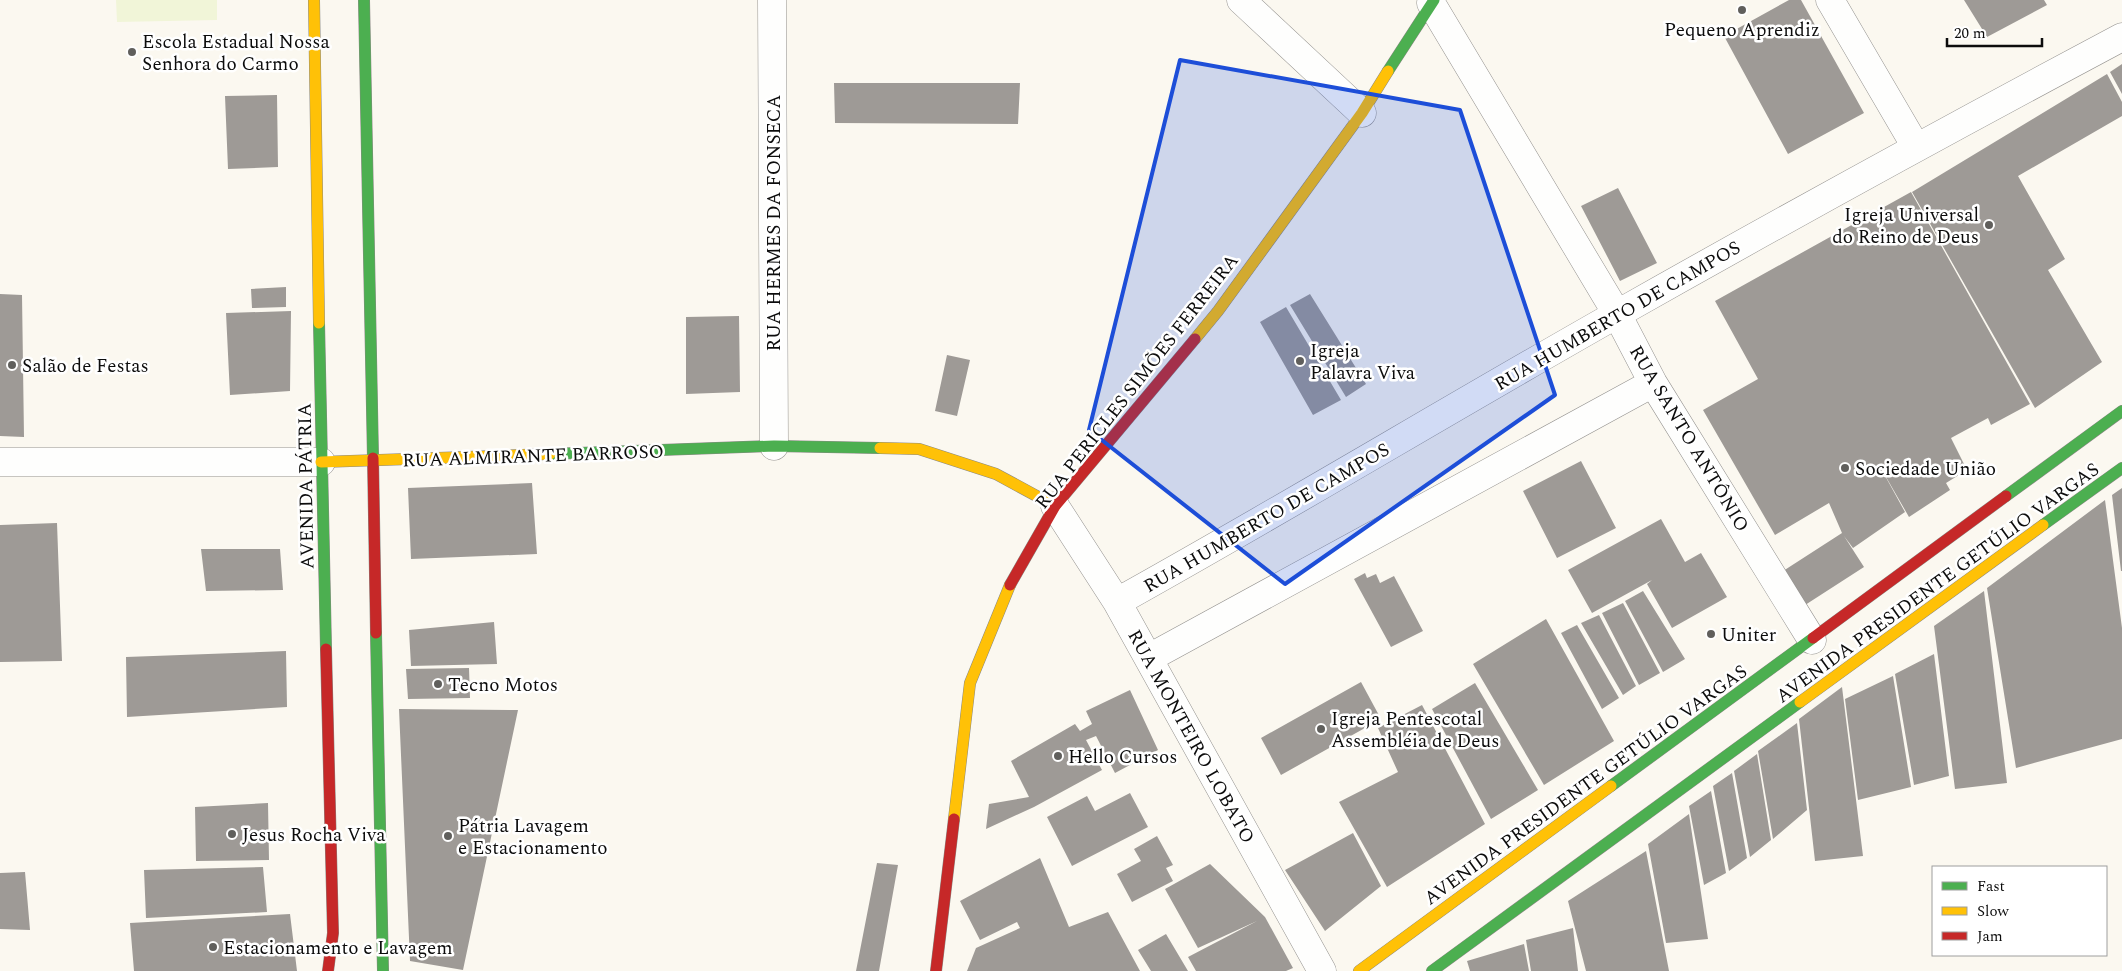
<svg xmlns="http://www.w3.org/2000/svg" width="2122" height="971" viewBox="0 0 2122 971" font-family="Spectral,serif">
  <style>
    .pitch { fill: #f1f5d8 }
    .building { fill: #9e9a96 }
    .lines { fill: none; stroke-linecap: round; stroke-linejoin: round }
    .street-casing { stroke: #94928f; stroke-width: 29 }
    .fast-casing { stroke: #8a8985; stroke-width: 12 }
    .slow-casing { stroke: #8a8985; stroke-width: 12 }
    .jam-casing { stroke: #8a8985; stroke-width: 12 }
    .street { stroke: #fefefd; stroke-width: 28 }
    .fast { stroke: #4caf50; stroke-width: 11 }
    .slow { stroke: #ffc107; stroke-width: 11 }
    .jam { stroke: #c62828; stroke-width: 11 }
    .marked { fill: #1d4ed8; fill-opacity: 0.2; stroke: #1d4ed8; stroke-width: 4; stroke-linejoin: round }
    .poi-dot { fill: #605f5c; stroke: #fff; stroke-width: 2 }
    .labels { text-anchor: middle; stroke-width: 5; stroke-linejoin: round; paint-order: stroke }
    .poi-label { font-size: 19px; fill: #0c0c0c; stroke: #fff; text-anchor: start }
    .street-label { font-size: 19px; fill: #0c0c0c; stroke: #fff }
  </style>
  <rect width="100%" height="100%" fill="#fbf8f0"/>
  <!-- pitch -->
  <path class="pitch" d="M116 0H217V20L117 22Z"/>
  <!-- building -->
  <path class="building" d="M1789 0H1801L1864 113 1788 154 1724 36Z
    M1964 0H2044L2047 5 1987 37Z
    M2122 64V94L2110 72Z
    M2107 74 2122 102V116L2018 176 2065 259 2048 270 2102 362 2035 408 1912 192Z
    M834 83H1020L1018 124 835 123Z
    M277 95 278 167 228 169 225 96Z
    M1618 188 1657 263 1620 281 1581 206Z
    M1911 192 2030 404 1991 425 1988 418 1951 438 1967 470 1946 483 1950 490 1909 517 1878 463 1905 512 1853 548 1844 536 1864 567 1802 607 1780 573 1842 533 1829 503 1775 535 1703 410 1758 379 1715 301Z
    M286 287V307L252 308 251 289Z
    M0 294 22 295 24 437 0 436Z
    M1310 294 1366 384 1346 397 1290 305Z
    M1286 307 1341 400 1313 415 1260 322Z
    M291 311 290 391 230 395 226 313Z
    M739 316 740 392 686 394V317Z
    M947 355 970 360 957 416 935 411Z
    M1581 461 1616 528 1557 558 1523 491Z
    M532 483 537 554 411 559 408 488Z
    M2122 488V571H2121L2112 495Z
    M2105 500 2122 628V739L2016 768 1987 588Z
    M1661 519 1685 562 1701 553 1727 597 1672 628 1647 584 1652 580 1592 613 1568 570Z
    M57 523 62 661 0 662V525Z
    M201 549H280L283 590 206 591Z
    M1365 573 1367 578 1376 574 1380 583 1394 576 1423 631 1391 647 1354 579Z
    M1643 591 1685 659 1663 672 1625 601Z
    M1984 591 2007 783 1955 789 1934 626Z
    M1623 603 1660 673 1639 685 1602 613Z
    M1599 615 1636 686 1623 695 1581 623Z
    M1546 619 1614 741 1544 785 1473 664Z
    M494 622 497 664 411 666 409 630Z
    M1577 625 1619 698 1602 709 1561 633Z
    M286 651 287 707 127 717 126 657Z
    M1934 654 1949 776 1914 785 1895 674Z
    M469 668 470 698 408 699 406 669Z
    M1893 676 1911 787 1858 800 1845 699Z
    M1361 682 1381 719 1281 775 1261 738Z
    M1475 683 1538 790 1491 819 1432 709Z
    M1842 687 1863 856 1815 861 1799 719Z
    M1130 690 1158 750 1115 773 1096 736 1086 740 1102 770 1034 807 986 829 989 804 1029 797 1011 761 1075 724 1080 731 1092 724 1086 711Z
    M1422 705 1485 824 1387 887 1339 802 1398 772 1378 728Z
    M399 709 518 710 463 970 410 961Z
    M1797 723 1807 810 1773 839 1758 751Z
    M1757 754 1771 840 1750 857 1734 771Z
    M1732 773 1747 858 1729 871 1713 786Z
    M1711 791 1726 873 1704 885 1689 806Z
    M1130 793 1148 827 1072 866 1047 817 1087 796 1095 811Z
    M268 803 269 860 196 861 195 807Z
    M1689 814 1708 939 1666 943 1648 844Z
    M1353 833 1381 886 1325 931 1285 870Z
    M1157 836 1173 865 1166 868 1173 881 1132 902 1117 874 1141 861 1134 849Z
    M1646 851 1669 971H1586L1568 901Z
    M1040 858 1069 927 1108 912 1140 971H967L976 948 1020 928 1017 922 980 940 960 901Z
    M877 863 898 865 879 971H856Z
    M1210 864 1265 917 1293 968 1286 971H1196L1188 957 1257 921 1198 948 1165 889Z
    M263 867 267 912 146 918 144 870Z
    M25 872 30 930 0 929V873Z
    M290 914 297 971H134L130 923Z
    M1573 928 1578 971H1531L1526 940Z
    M1166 934 1188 971H1151L1138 950Z
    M1524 944 1529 971H1470L1467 961Z"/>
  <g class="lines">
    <!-- street casing -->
    <g class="street-casing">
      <path id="street" d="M772 0 774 446
        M1241 0 1362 113
        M1830 0 1916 147
        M1431 3 1617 314 1653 383 1812 640
        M0 462H321
        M1055 506 1117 602 1322 971
        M1117 602C1286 508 1451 408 1619 313 1785 219 1953 127 2122 37
        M1149 658 1653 383"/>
    </g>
    <!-- fast casing -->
    <g class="fast-casing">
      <path id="fast" d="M364 0 373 458
        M1388 71 1434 0
        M319 323 326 649
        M550 454 774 446 880 448
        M2006 496 2122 411
        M2043 525 2122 468
        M376 633 383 971
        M1611 786 1813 638
        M1432 971 1800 702"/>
    </g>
    <!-- slow casing -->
    <g class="slow-casing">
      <path id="slow" d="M314 0 319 323
        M1195 339 1218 311 1362 113 1388 71
        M880 448 919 449 996 474 1055 506
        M321 462 550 454
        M1800 702 2043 525
        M954 819 970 683 1010 585
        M1359 971 1611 786"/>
    </g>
    <!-- jam casing -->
    <g class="jam-casing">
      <path id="jam" d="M373 458 376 633
        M1010 585 1055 506 1195 339
        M1813 638 2006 496
        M326 649 333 933 328 971
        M936 971 954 819"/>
    </g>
    <!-- street -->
    <use href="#street" class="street"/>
    <!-- fast -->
    <use href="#fast" class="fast"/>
    <!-- slow -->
    <use href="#slow" class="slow"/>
    <!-- jam -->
    <use href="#jam" class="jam"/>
  </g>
  <!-- marked area -->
  <path class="marked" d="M1180 60 1460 110 1555 395 1285 584 1089 430Z"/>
  <!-- markers -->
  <g class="poi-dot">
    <circle cx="1742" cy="10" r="5"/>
    <circle cx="132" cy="52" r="5"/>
    <circle cx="1989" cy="225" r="5"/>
    <circle cx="1300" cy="361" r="5"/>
    <circle cx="12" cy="365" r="5"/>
    <circle cx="1845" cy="468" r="5"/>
    <circle cx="1711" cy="634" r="5"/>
    <circle cx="438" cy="684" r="5"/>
    <circle cx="1321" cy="729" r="5"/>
    <circle cx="1058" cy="756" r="5"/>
    <circle cx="232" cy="834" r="5"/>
    <circle cx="448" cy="836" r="5"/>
    <circle cx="213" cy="947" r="5"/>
  </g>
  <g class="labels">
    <!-- poi labels -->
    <g class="poi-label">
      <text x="1742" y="36" text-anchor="middle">Pequeno Aprendiz</text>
      <text x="142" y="48">Escola Estadual Nossa<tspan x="142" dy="22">Senhora do Carmo</tspan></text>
      <text x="1979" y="221" text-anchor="end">Igreja Universal<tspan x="1979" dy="22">do Reino de Deus</tspan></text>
      <text x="1310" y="357">Igreja<tspan x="1310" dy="22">Palavra Viva</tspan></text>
      <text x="22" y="372">Salão de Festas</text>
      <text x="1855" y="475">Sociedade União</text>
      <text x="1721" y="641">Uniter</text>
      <text x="448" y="691">Tecno Motos</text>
      <text x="1331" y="725">Igreja Pentescotal<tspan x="1331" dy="22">Assembléia de Deus</tspan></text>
      <text x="1068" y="763">Hello Cursos</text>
      <text x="458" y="832">Pátria Lavagem<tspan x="458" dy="22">e Estacionamento</tspan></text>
      <text x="242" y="841">Jesus Rocha Viva</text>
      <text x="223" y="954">Estacionamento e Lavagem</text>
    </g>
    <!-- street labels -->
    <g class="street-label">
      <text transform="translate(773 223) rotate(-90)" y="7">RUA HERMES DA FONSECA</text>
      <text transform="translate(1617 315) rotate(-30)" y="7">RUA HUMBERTO DE CAMPOS</text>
      <text transform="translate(1136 381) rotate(-52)" y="7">RUA PERICLES SIMÕES FERREIRA</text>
      <text transform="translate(1690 438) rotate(59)" y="7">RUA SANTO ANTÔNIO</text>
      <text transform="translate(533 455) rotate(-2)" y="7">RUA ALMIRANTE BARROSO</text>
      <text transform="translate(305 486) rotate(-91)" y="7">AVENIDA PÁTRIA</text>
      <text transform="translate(1266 517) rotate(-30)" y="7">RUA HUMBERTO DE CAMPOS</text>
      <text transform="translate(1937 582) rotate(-36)" y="7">AVENIDA PRESIDENTE GETÚLIO VARGAS</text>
      <text transform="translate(1192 736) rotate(61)" y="7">RUA MONTEIRO LOBATO</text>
      <text transform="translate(1585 784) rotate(-36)" y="7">AVENIDA PRESIDENTE GETÚLIO VARGAS</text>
    </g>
  </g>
  <!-- legend -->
  <rect x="1932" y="866" width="175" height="90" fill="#ffffff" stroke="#9e9e9e"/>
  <rect x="1942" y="882" width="25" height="8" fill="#4caf50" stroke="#9e9e9e"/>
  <text x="1977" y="891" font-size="15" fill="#0c0c0c">Fast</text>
  <rect x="1942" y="907" width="25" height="8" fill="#ffc107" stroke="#9e9e9e"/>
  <text x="1977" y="916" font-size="15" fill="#0c0c0c">Slow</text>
  <rect x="1942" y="932" width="25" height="8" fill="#c62828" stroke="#9e9e9e"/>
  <text x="1977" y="941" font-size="15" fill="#0c0c0c">Jam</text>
  <!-- scale -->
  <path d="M1947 38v8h95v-8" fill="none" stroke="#0c0c0c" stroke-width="2.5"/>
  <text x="1954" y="38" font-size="15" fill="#0c0c0c" stroke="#ffffff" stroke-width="4" paint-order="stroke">20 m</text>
</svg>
